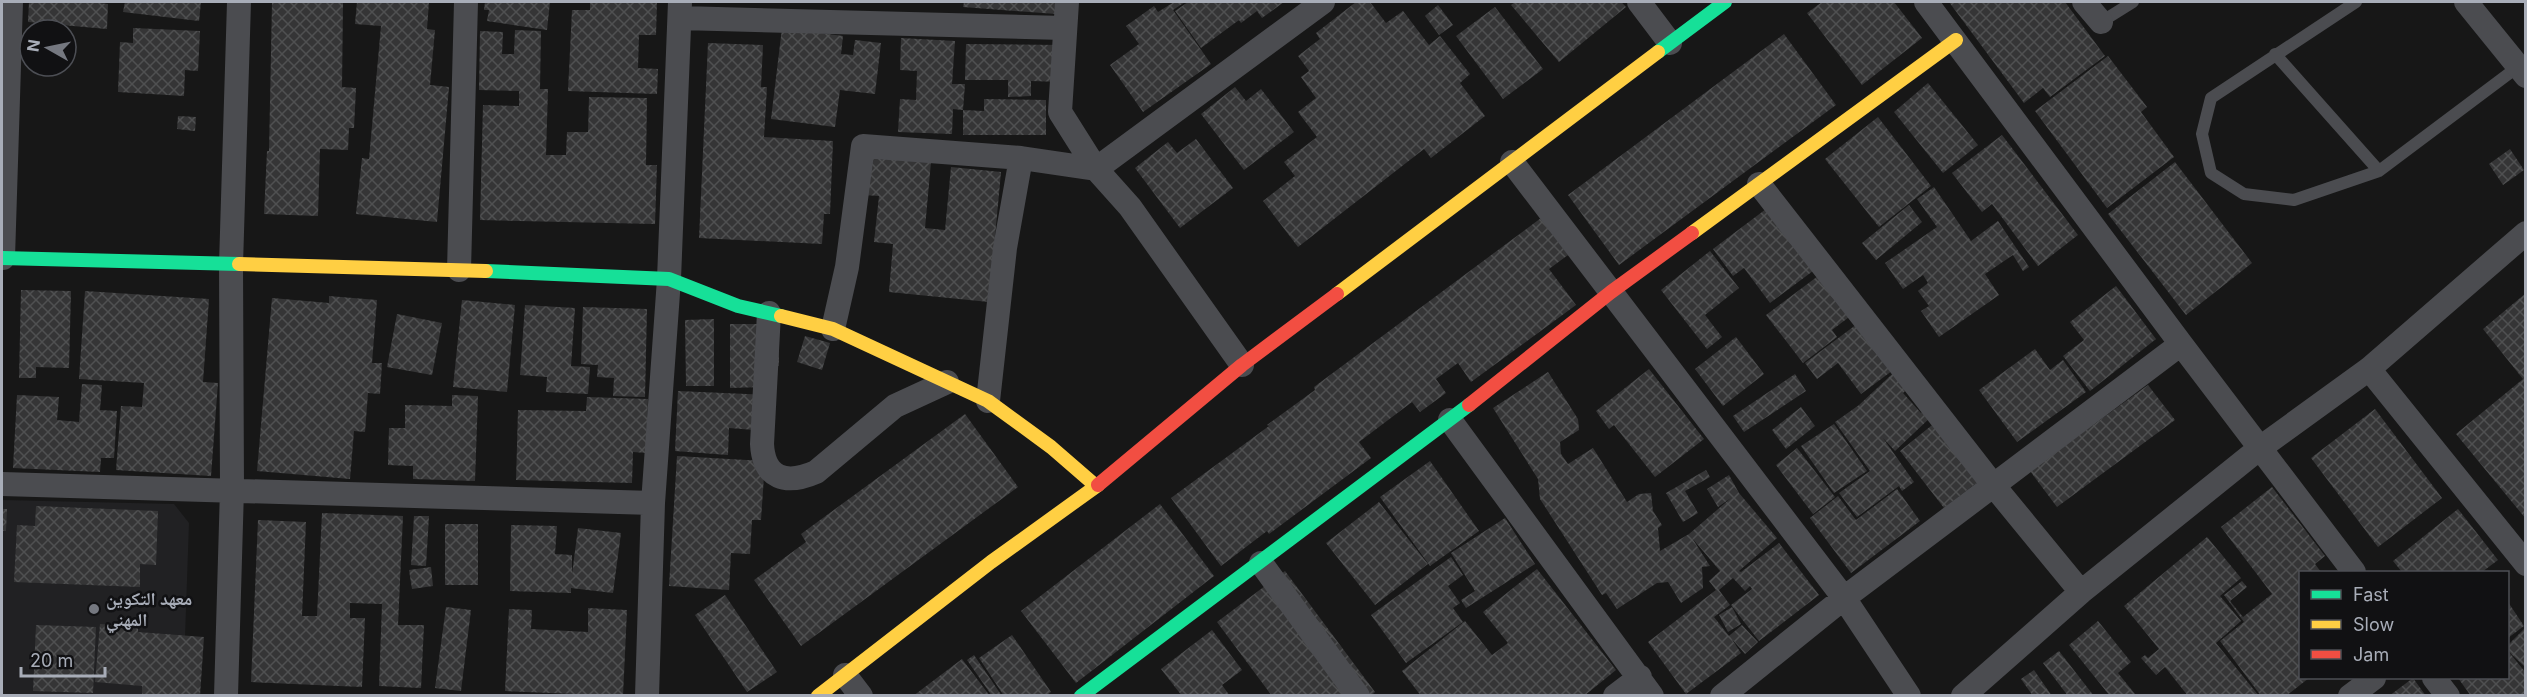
<svg xmlns="http://www.w3.org/2000/svg" width="2527" height="697" viewBox="0 0 2527 697" font-family="Inter,'Noto Naskh Arabic',sans-serif">
  <style>
    .built { fill: #212123 }
    .building { fill: url(#building-cross-hatch) }
    .lines { fill: none; stroke-linecap: round; stroke-linejoin: round }
    .lane { stroke: #4b4c50; stroke-width: 12 }
    .street { stroke: #4b4c50; stroke-width: 24 }
    .fast { stroke: #16e098; stroke-width: 14 }
    .slow { stroke: #ffcf43; stroke-width: 14 }
    .jam { stroke: #f24e42; stroke-width: 14 }
    .poi-dot { fill: #757880; stroke: #111113; stroke-width: 2 }
    .labels { text-anchor: middle; stroke-width: 5; stroke-linejoin: round; paint-order: stroke }
    .poi-label { font-size: 18px; font-weight: bold; fill: #a8adb8; stroke: #111113; text-anchor: start }
  </style>
  <defs>
    <pattern id="building-cross-hatch" width="8" height="8" patternUnits="userSpaceOnUse" patternTransform="scale(1.5)"><rect width="8" height="8" fill="#353536"/><path d="M0 0l8 8M0 8l8-8" fill="none" stroke="#4f5051"/></pattern>
  </defs>
  <rect width="100%" height="100%" fill="#171717"/>
  <!-- built -->
  <path class="built" d="M2 500 174 504 189 523 183 695 2 696Z"/>
  <!-- building -->
  <path class="building" d="M29 2H91L108 4 107 29 28 22Z
    M125 2H201L199 21 123 12Z
    M272 2H343L342 87 356 88 354 128H349L348 150 320 149 318 216 264 214 267 151H269Z
    M357 2H429L427 29 435 30 430 85 449 87 437 222 356 214 362 158 369 159 381 26 355 24Z
    M485 2H550L547 30 487 21 489 10H484Z
    M590 2H657L656 35H639L638 68 658 69 657 94 568 91 572 10H590Z
    M964 2H1057L1056 14 963 7Z
    M1174 2H1185L1173 10 1211 64 1143 112 1110 65 1139 44 1126 26 1154 6 1158 12Z
    M1188 2H1284L1262 18 1257 11 1241 23 1239 20 1201 48 1175 11Z
    M1356 2H1370L1386 23 1403 11 1429 45 1440 36 1470 74 1460 83 1485 116 1431 158 1424 149 1298 247 1263 201 1295 176 1284 162 1317 137 1298 112 1316 98 1301 77 1309 71 1298 56 1320 39 1316 33Z
    M1515 2H1621L1626 7 1559 62 1511 5Z
    M1822 2H1894L1922 38 1862 85 1807 13Z
    M1949 2H2065L2105 56 2050 97 2043 88 2024 103Z
    M1438 5 1453 25 1439 35 1425 16Z
    M1495 7 1543 69 1503 99 1456 36Z
    M133 28 200 31 198 71 185 70 184 96 118 92 120 42 133 43Z
    M782 28 843 36 841 54 853 55 855 40 881 43 875 94 840 90 835 127 771 119Z
    M515 30 541 31 540 89H548L546 155H566L567 132H588L589 97 647 98 646 165H657L655 224 480 220 483 105 519 106V91L479 90 480 31 503 32 502 54H514Z
    M1784 34 1836 105 1619 265 1568 195Z
    M901 38 955 41 952 84H965L963 110 953 109 952 134 898 132 900 99 916 100 917 71 900 70Z
    M708 43 763 45 761 87H767L764 137 833 141 830 214H824L822 244 699 238Z
    M966 44 1061 45V82L1031 81V96L1008 97V80H965Z
    M2108 56 2147 107 2141 112 2174 157 2107 208 2035 111Z
    M1928 83 1978 145 1943 173 1894 112Z
    M1235 87 1246 101 1261 89 1294 132 1244 170 1201 114Z
    M984 99 1046 100V135H963V110L984 111Z
    M178 116 196 117 195 131 177 129Z
    M1878 117 1931 186 1879 227 1825 159Z
    M2002 135 2078 235 2038 266 1992 204 1982 212 1952 173Z
    M1196 139 1233 188 1180 228 1135 168 1168 142 1177 153Z
    M2510 149 2524 170 2503 185 2489 164Z
    M867 156 931 162 925 228 945 230 951 167 1001 172 989 302 889 292 893 244 874 242 879 196 863 195Z
    M2175 162 2252 263 2186 315 2108 214Z
    M1934 187 1971 241 1998 221 2029 267 2023 271 2013 255 1985 274 1999 295 1939 337 1921 311 1929 306 1918 291 1928 283 1923 275 1903 289 1885 263 1937 227 1917 199Z
    M1909 205 1922 222 1876 260 1862 243Z
    M1766 209 1813 271 1770 303 1744 268 1733 276 1713 249Z
    M1541 218 1568 255 1549 269 1576 305 1471 382 1458 363 1436 379 1446 393 1420 412 1412 402 1359 442 1371 458 1269 534 1267 531 1221 566 1171 498 1269 426 1267 425 1315 390 1314 387Z
    M1710 251 1739 288 1705 315 1722 337 1707 349 1661 290Z
    M1834 264 1865 305 1832 330 1837 337 1803 363 1766 315Z
    M2116 286 2156 339 2090 391 2063 356 2084 340 2070 322Z
    M21 290 71 291 69 368 36 367V378H19Z
    M85 291 209 299 203 382 218 383 211 476 116 470 121 406 142 407 144 383 79 379Z
    M2526 293V519L2456 434 2523 379 2483 329Z
    M329 296 377 300 372 363H382L380 394 368 393 365 432 354 431 350 479 257 471 272 298 329 303Z
    M462 300 515 305 507 392 453 387Z
    M525 305 575 308 571 366 590 367 588 394 546 392 547 377 520 375Z
    M583 307 647 309 645 397 613 396 614 378 597 377 598 365 581 364Z
    M397 314 442 323 432 375 387 367Z
    M1869 315 1904 362 1861 394 1838 363 1817 379 1805 363Z
    M714 319V386H686L685 320Z
    M730 324H779V366H768V387L730 388Z
    M805 336 830 343 822 370 797 362Z
    M1736 337 1764 374 1723 406 1695 369Z
    M2035 349 2050 370 2063 360 2086 392 2017 442 1979 390Z
    M1904 363 1919 378 1903 393 1921 413 1926 407 1933 415 1895 451 1883 438 1914 482 1902 491 1899 486 1857 517 1839 493 1870 471 1835 422 1859 405Z
    M1649 369 1704 439 1655 477 1614 425 1609 429 1596 411Z
    M1548 372 1578 419 1579 430 1560 442 1561 454 1568 464 1593 448 1627 502 1639 494 1651 493 1653 511 1662 525 1658 528 1660 551 1689 534 1731 498 1718 507 1707 489 1729 475 1739 493 1777 538 1739 571 1741 572 1779 543 1819 595 1759 641 1731 605 1752 589 1750 586 1745 591 1733 578 1719 590 1730 605 1714 617 1729 636 1742 625 1758 642 1745 654 1731 638 1741 653 1686 694 1648 642 1716 590 1709 581 1720 571 1692 538 1710 566 1702 567 1703 588 1681 603 1668 582 1657 583 1617 609 1606 593 1602 595 1540 499 1538 479 1493 408Z
    M1795 374 1806 391 1744 432 1733 416Z
    M82 384 102 385 100 410 117 411 114 458H101L100 472 13 468 17 395 59 397 57 420 79 422Z
    M2148 385 2175 420 2057 507 2030 471Z
    M678 391 770 395 767 431 729 428 728 455 675 451Z
    M452 395 478 396 475 481 413 479V466L388 465 389 428H405V405L452 406Z
    M587 397 648 399 646 453 633 452 632 483 516 480 518 410 586 411Z
    M1801 407 1815 426 1786 449 1772 430Z
    M2375 409 2442 498 2378 547 2311 458Z
    M1947 413 1992 471 1944 508 1900 451Z
    M965 414 1018 487 801 646 754 580 806 542 801 534Z
    M1834 424 1867 471 1834 493 1801 446Z
    M1797 448 1835 497 1813 514 1776 465Z
    M677 456 765 461 761 520H752L750 554 731 553 729 590 669 586Z
    M1430 461 1479 531 1430 566 1380 497Z
    M1706 470 1710 477 1685 491 1698 513 1683 522 1666 493Z
    M2272 487 2325 556 2315 564 2321 572H2300V678H2309L2286 696H2261L2220 641 2244 622 2224 595 2242 581 2247 587 2230 601 2243 617 2272 594 2221 527Z
    M1897 489 1920 521 1851 573 1810 518 1838 496 1856 520Z
    M1379 502 1428 564 1375 605 1326 543Z
    M1160 504 1214 576 1076 683 1021 611Z
    M36 506 158 511 156 565 140 564V587L14 582 17 525 35 526Z
    M2 509H7L6 531H2Z
    M2458 509 2498 560 2482 572H2402L2393 561Z
    M322 513 403 516 398 625H424L421 688 379 686 382 604 350 603V618H365L362 687 251 682 258 520 306 522 302 616H317Z
    M414 516H429L426 566 411 565Z
    M1505 518 1535 564 1466 608 1461 600 1475 591 1451 553Z
    M445 524H478V585H445Z
    M511 525 557 526 555 554 572 555V574L578 528 621 533 613 593 571 588V593L510 591Z
    M2207 537 2241 578 2220 596 2241 621 2216 643 2259 696H2188L2165 667 2156 675 2141 658 2145 655 2148 658 2159 649 2124 606Z
    M1451 557 1463 575 1448 586 1460 603 1453 608 1463 622 1406 663 1371 615Z
    M431 567 433 586 412 589 409 570Z
    M1537 569 1616 670 1584 696H1421L1402 671 1465 621 1492 655 1508 643 1483 612Z
    M1285 571 1375 692 1371 696H1272L1217 622Z
    M725 595 777 672 747 692 695 615Z
    M2508 602 2524 626 2508 638Z
    M446 607 471 610 461 691 435 688Z
    M1732 607 1741 624 1728 632 1719 615Z
    M588 608 627 610 623 696 505 691 509 609 532 610 531 629 588 632Z
    M2098 621 2131 662 2118 673 2135 694 2133 696H2110L2069 645Z
    M100 624 138 627V632L204 637 200 696H142V686L95 682Z
    M36 625 96 627 93 693 33 691Z
    M2526 627V668L2508 651 2526 673V696H2471L2458 678H2508V645Z
    M1212 630 1242 670 1222 685 1230 696H1182L1161 669Z
    M1012 635 1051 692 1046 696H1004L979 658Z
    M2059 651 2094 696H2068L2043 663Z
    M974 655 1002 696H992L967 660Z
    M962 659 990 696H913Z
    M2034 670 2052 696H2033L2021 679Z
    M2413 678 2426 696H2389Z"/>
  <g class="lines">
    <!-- lane -->
    <path class="lane" d="M2356 2 2211 98 2202 134 2211 173 2244 194 2294 200 2379 171 2519 66
      M2101 22 2133 2
      M2275 54 2379 171"/>
    <!-- street -->
    <path class="street" d="M1067 2 1060 112 1096 169 1130 207 1242 365
      M1639 2 1670 43
      M1926 2 2181 344 2354 572
      M2084 2 2101 22
      M2466 2 2526 76
      M680 18 1064 28
      M1512 162 1844 598 1909 696
      M1759 184 1994 486 2081 592
      M3 258 11 2
      M459 270 466 2
      M769 313 762 444C764 479 786 485 816 472L895 406 947 382
      M833 329 847 267 863 146 1021 158
      M2369 369 2526 564
      M988 401 1005 248 1021 158 1096 169 1323 2
      M1450 420 1652 696
      M2 484 653 503
      M1261 563 1358 696
      M845 675 861 696
      M2434 678 2448 696
      M226 696 232 489 231 265 239 2
      M647 696 653 503 669 279 680 2
      M1615 696 1640 677
      M1722 696 1844 598 2181 344
      M1963 696 2081 592 2260 448 2369 369 2526 233
      M2350 696 2374 678"/>
    <!-- fast -->
    <path class="fast" d="M1658 52 1725 2
      M2 258 239 264
      M486 271 669 279 738 306 781 316
      M1081 696 1469 405"/>
    <!-- slow -->
    <path class="slow" d="M1692 233 1956 40
      M239 264 486 271
      M1337 294 1658 52
      M781 316 833 329 988 401 1051 447 1096 486
      M818 696 991 562 1098 485"/>
    <!-- jam -->
    <path class="jam" d="M1469 405 1611 292 1692 233
      M1098 485 1242 365 1337 294"/>
  </g>
  <!-- markers -->
  <circle class="poi-dot" cx="94" cy="609" r="6"/>
  <g class="labels">
    <!-- poi labels -->
    <g class="poi-label">
      <text x="106" y="605">معهد التكوين<tspan x="106" dy="21">المهني</tspan></text>
    </g>
  </g>
  <!-- border -->
  <rect width="2527" height="697" fill="none" stroke="#a8adb8" stroke-width="6"/>
  <!-- legend -->
  <rect x="2299" y="571" width="210" height="108" fill="#111113" stroke="#4d4f55" stroke-width="1.5"/>
  <rect x="2311" y="590" width="30" height="9" fill="#16e098" stroke="#4d4f55" stroke-width="1.5"/>
  <text x="2353" y="601" font-size="18" fill="#a8adb8">Fast</text>
  <rect x="2311" y="620" width="30" height="9" fill="#ffcf43" stroke="#4d4f55" stroke-width="1.5"/>
  <text x="2353" y="631" font-size="18" fill="#a8adb8">Slow</text>
  <rect x="2311" y="650" width="30" height="9" fill="#f24e42" stroke="#4d4f55" stroke-width="1.5"/>
  <text x="2353" y="661" font-size="18" fill="#a8adb8">Jam</text>
  <!-- north arrow -->
  <g transform="translate(48 48) rotate(279)"><circle r="28" fill="#111113" stroke="#4d4f55" stroke-width="1.5"/>
  <path d="M0-4.5L10 22L0 15L-10 22Z" fill="#757880"/>
  <text y="-9" font-size="16" font-weight="bold" text-anchor="middle" fill="#a8adb8">N</text>
  </g>
  <!-- scale -->
  <path d="M21 667v9h84v-9" fill="none" stroke="#a8adb8" stroke-width="3"/>
  <text x="30" y="667" font-size="18" fill="#a8adb8" stroke="#111113" stroke-width="4.5" paint-order="stroke">20 m</text>
</svg>
